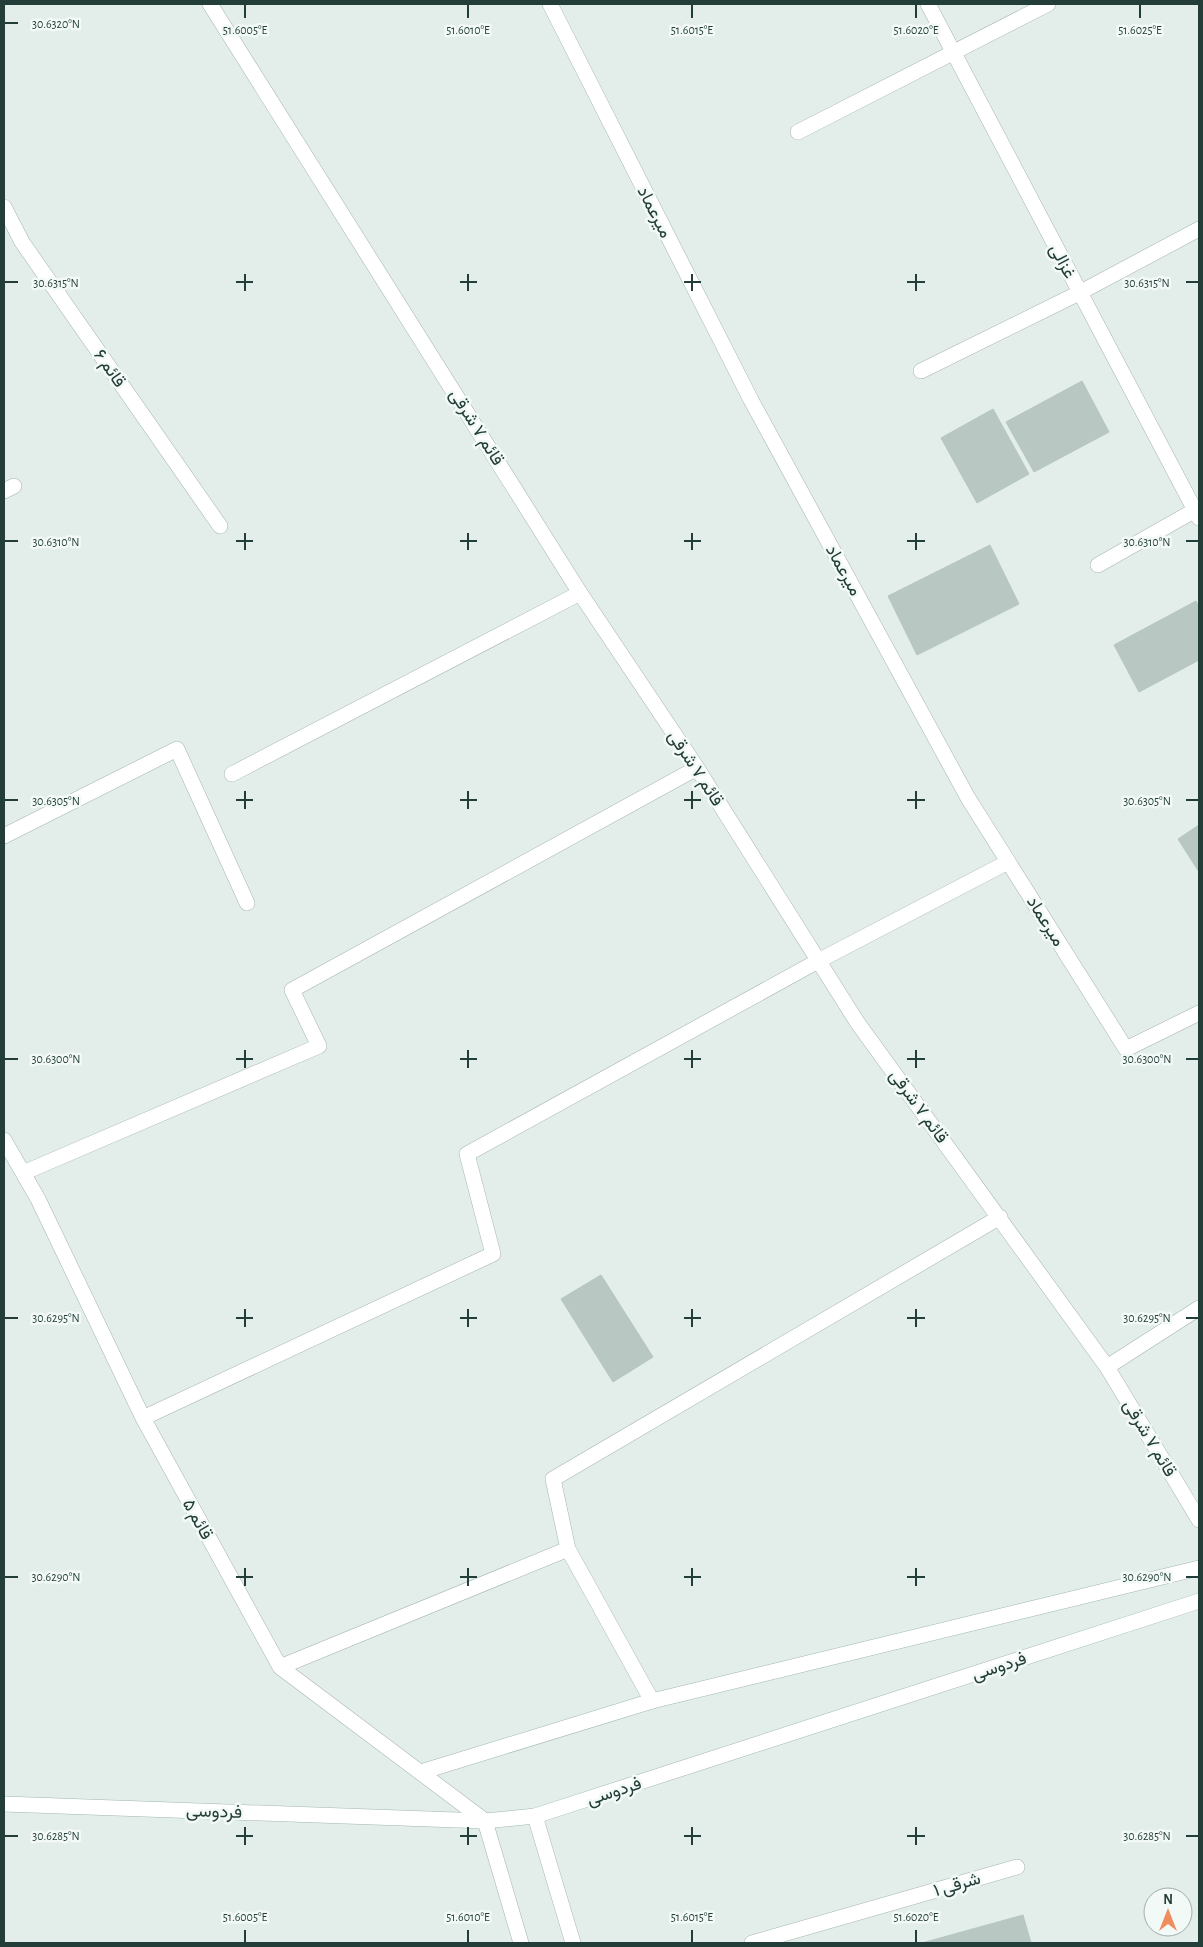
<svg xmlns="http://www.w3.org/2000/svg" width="1203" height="1947" viewBox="0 0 1203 1947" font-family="'Alegreya Sans',Vazirmatn,sans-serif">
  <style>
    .building { fill: #b8c7c2; stroke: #b5c6c0 }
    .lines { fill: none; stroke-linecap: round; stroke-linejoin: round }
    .street-casing { stroke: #a6b5b0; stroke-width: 16 }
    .secondary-casing { stroke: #a1b8b2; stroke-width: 16 }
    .street { stroke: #fff; stroke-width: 15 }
    .secondary { stroke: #fff; stroke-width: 15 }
    .ticks { fill: none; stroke: #233e38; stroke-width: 2 }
    .labels { text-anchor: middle; stroke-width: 5; stroke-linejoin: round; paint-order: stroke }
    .street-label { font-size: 18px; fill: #233e38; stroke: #f3f9f7 }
    .ticks-label { font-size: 12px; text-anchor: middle; fill: #233e38; stroke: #f3f9f7; stroke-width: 5; stroke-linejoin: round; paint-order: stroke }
  </style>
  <rect width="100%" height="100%" fill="#e3ede9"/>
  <!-- building -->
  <path class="building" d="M1082 381 1109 432 1034 472 1006 422Z
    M993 409 1029 474 977 503 941 438Z
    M990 545 1019 604 917 655 888 596Z
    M1196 601 1199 607V660L1139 692 1114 645Z
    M1199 825V872L1178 839Z
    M601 1275 653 1357 613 1382 561 1299Z
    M1023 1915 1031 1943H922Z"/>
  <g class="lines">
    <!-- street casing -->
    <g class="street-casing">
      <path id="street" d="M210 4 580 593 697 768 857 1022 1107 1367 1199 1520
        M550 4 751 400 968 798 1126 1049 1199 1013
        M928 4 1199 518
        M798 132 1048 4
        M4 207 22 242 220 526
        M921 371 1079 293 1199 229
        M4 491 14 486
        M1098 565 1199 508
        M232 774 580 593
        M4 836 177 749 247 903
        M4 1140 38 1199 143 1418 280 1667 485 1821 521 1943
        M23 1173 319 1046 292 990 697 768
        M1107 1367 1199 1308
        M143 1418 493 1254 467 1154 818 961 1008 862
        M568 1549 652 1701
        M280 1667 568 1549 553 1479 1000 1217
        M535 1816 573 1943
        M752 1943 1017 1867"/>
    </g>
    <!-- secondary casing -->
    <g class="secondary-casing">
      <path id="secondary" d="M421 1772 652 1701 1199 1568
        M4 1804 485 1821 535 1816 1199 1601"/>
    </g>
    <!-- street -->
    <use href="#street" class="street"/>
    <!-- secondary -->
    <use href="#secondary" class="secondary"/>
  </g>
  <!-- ticks -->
  <path class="ticks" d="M245 5V18M468 5V18M692 5V18M916 5V18M1140 5V18M5 23H18M245 274V291M468 274V291M692 274V291M916 274V291M5 282H18M236 282H253M460 282H477M684 282H701M907 282H925M1186 282H1198M245 533V550M468 533V550M692 533V550M916 533V550M5 541H18M236 541H253M460 541H477M684 541H701M907 541H925M1186 541H1198M245 791V809M468 791V809M692 791V809M916 791V809M5 800H18M236 800H253M460 800H477M684 800H701M907 800H925M1186 800H1198M245 1050V1068M468 1050V1068M692 1050V1068M916 1050V1068M5 1059H18M236 1059H253M460 1059H477M684 1059H701M907 1059H925M1186 1059H1198M245 1309V1327M468 1309V1327M692 1309V1327M916 1309V1327M5 1318H18M236 1318H253M460 1318H477M684 1318H701M907 1318H925M1186 1318H1198M245 1568V1586M468 1568V1586M692 1568V1586M916 1568V1586M5 1577H18M236 1577H253M460 1577H477M684 1577H701M907 1577H925M1186 1577H1198M245 1827V1845M468 1827V1845M692 1827V1845M916 1827V1845M5 1836H18M236 1836H253M460 1836H477M684 1836H701M907 1836H925M1186 1836H1198M245 1930V1942M468 1930V1942M692 1930V1942M916 1930V1942"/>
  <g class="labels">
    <!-- street labels -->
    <g class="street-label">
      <text transform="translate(655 212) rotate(63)" y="6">میرعماد</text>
      <text transform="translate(1063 261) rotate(62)" y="6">غزالی</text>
      <text transform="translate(110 368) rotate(55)" y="6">قائم ۶</text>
      <text transform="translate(477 427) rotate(58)" y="6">قائم ۷ شرقی</text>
      <text transform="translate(844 570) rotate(61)" y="6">میرعماد</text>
      <text transform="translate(696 768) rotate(57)" y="6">قائم ۷ شرقی</text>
      <text transform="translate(1046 921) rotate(58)" y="6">میرعماد</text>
      <text transform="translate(919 1106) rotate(54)" y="6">قائم ۷ شرقی</text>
      <text transform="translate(1150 1438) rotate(59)" y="6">قائم ۷ شرقی</text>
      <text transform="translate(198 1519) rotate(61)" y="6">قائم ۵</text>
      <text transform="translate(999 1666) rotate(-18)" y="6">فردوسی</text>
      <text transform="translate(614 1791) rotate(-18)" y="6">فردوسی</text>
      <text transform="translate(214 1811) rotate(2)" y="6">فردوسی</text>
      <text transform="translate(957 1884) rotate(-16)" y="6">۱ شرقی</text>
    </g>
  </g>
  <g class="ticks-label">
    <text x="56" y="28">30.6320°N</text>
    <text x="245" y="34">51.6005°E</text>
    <text x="468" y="34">51.6010°E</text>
    <text x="692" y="34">51.6015°E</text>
    <text x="916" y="34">51.6020°E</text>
    <text x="1140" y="34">51.6025°E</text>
    <text x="56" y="287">30.6315°N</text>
    <text x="1147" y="287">30.6315°N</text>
    <text x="56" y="546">30.6310°N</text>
    <text x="1147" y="546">30.6310°N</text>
    <text x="56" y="805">30.6305°N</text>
    <text x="1147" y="805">30.6305°N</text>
    <text x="56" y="1063">30.6300°N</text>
    <text x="1147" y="1063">30.6300°N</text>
    <text x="56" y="1322">30.6295°N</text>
    <text x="1147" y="1322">30.6295°N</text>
    <text x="56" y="1581">30.6290°N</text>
    <text x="1147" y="1581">30.6290°N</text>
    <text x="56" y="1840">30.6285°N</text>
    <text x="1147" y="1840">30.6285°N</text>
    <text x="245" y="1921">51.6005°E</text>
    <text x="468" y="1921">51.6010°E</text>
    <text x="692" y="1921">51.6015°E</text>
    <text x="916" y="1921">51.6020°E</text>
  </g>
  <!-- border -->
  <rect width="1203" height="1947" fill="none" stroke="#233e38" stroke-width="10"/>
  <!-- north arrow -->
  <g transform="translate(1168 1912)"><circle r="24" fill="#f3f9f7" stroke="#a0aeab"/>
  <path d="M0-4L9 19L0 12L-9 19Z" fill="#f08d5e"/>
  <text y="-8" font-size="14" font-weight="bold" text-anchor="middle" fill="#233e38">N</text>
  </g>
</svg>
